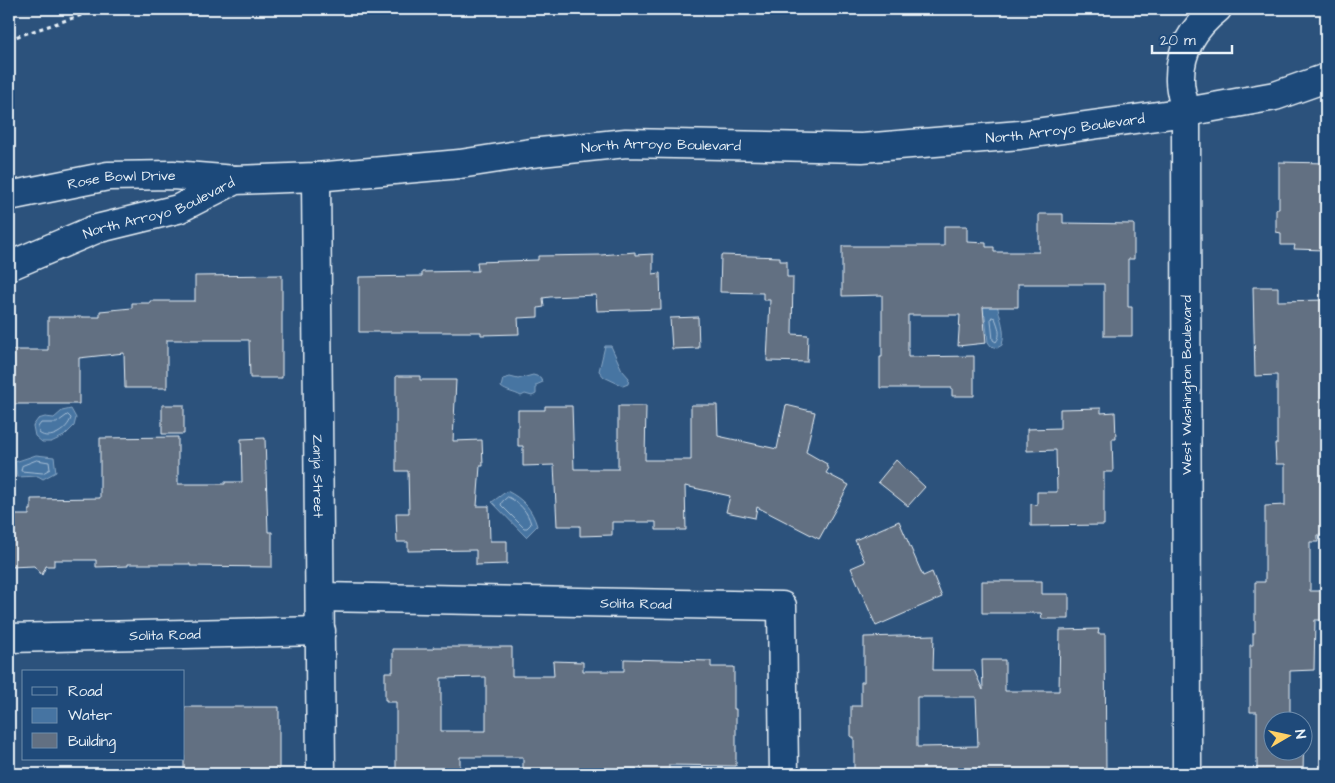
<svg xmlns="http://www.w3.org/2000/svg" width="1335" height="783" viewBox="0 0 1335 783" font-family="'Architects Daughter',sans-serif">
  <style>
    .water { fill: #4674a2; stroke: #87a6c4 }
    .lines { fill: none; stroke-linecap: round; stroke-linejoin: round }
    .shore { stroke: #a7bfd6; stroke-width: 1 }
    .building { fill: #627082; stroke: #e8f1f8; fill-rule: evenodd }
    .street-casing { stroke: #e8f1f8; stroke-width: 31 }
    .secondary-casing { stroke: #e8f1f8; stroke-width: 31 }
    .path { stroke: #e8f1f8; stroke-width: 3; stroke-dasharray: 4 4; stroke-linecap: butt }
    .street { stroke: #1f4a7a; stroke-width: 28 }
    .secondary { stroke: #1f4a7a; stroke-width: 28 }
    .labels { text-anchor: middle; stroke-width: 5; stroke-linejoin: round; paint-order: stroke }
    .street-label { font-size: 14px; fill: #e8f1f8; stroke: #1f4a7a }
  </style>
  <rect width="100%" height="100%" fill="#2c527c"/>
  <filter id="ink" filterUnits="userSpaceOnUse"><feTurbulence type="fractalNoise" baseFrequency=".02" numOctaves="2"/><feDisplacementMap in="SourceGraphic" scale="10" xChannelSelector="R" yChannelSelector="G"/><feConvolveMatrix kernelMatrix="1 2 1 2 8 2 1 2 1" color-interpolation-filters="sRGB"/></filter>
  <g filter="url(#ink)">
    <!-- water -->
    <path class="water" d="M989 303 997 304C1000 319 1006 330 1002 345L997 348 991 346 988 342 985 316 981 313 982 308Z
      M605 346H611L622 370 629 378 628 384 623 386 604 377 599 371Z
      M533 375 540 377 543 382 536 385V394L532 396 525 394 521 396C514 392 507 392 501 387L503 379 510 377 518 379Z
      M71 409 76 418 74 426 64 436 51 442H42L35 436 33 426 38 419 45 417 54 418 62 411Z
      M36 455 54 457 56 472 43 479 38 476 17 477 15 462Z
      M507 491C523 499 532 509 537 526L526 537 492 502Z"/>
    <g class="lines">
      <!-- shore -->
      <path class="shore" d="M992 317 995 318C998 326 1002 335 996 342L993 340 991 320Z
        M68 415 71 418C68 429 50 442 39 433L38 427 41 423H56Z
        M37 460 49 462 50 469 43 473 21 471 22 466Z
        M508 497C519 502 528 512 531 524L527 528H524L501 505 502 502Z"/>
    </g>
    <!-- building -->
    <path class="building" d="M1279 162 1326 163V240H1324V250L1294 249 1295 245H1281V233L1276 232V209H1279Z
      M1039 214H1063V223L1134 224V259H1128V307H1132V336H1104V284H1018V307H983L986 343 958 346 960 315H908V357L974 356V396H952V388H880V357H882V295L842 296V246H944V226H967V242L986 243V247H994V252H1039Z
      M635 252V255L653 254V274L660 273 661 309 597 311 596 295 550 297 543 298 544 307 538 308V317L518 318 519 334 481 335V332H359V277L422 276V272L478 271 477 262 538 260V256L601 255Z
      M721 255 780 257V261H787V277H793L792 334 808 335 807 362 767 361 770 300H763V293L720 292Z
      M282 275V378H250L249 340H167V388H125L124 353 79 358V404H9V350H48V317H100V311L132 308V303H150V301H195V276Z
      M1253 287H1278V301L1326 300V535H1318V542H1310V591H1326V620H1315L1314 670 1290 671V720H1272V750H1302L1304 724 1303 774H1257V712H1250V645H1253V633H1255V582H1265V506L1285 505V464H1276L1275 444H1277V375L1255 376Z
      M698 317 699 348 672 349 670 318Z
      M396 376H420V380H456L453 441 482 440 483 466H480L477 506H489L490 541H507V564L476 565V550L408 551V542H397L396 513H409L408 471H396Z
      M162 405H184V434H162Z
      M691 405H717L718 436 777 449 786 405 815 412 806 452 827 464 826 466 829 468 826 473 849 485 819 539 757 507 755 518 726 512 730 496 685 486 686 530H656V522H612V535L580 536V526H557L554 465 523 466V446H518V410H545V406H572L574 469H618V406H646L645 460H691Z
      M1101 408V413L1115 412 1116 439H1112L1113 472H1104V525L1031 526V504L1037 505V492H1057L1056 450 1027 451V429L1060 428V409Z
      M178 437V484H225V482H242L241 439 265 438 268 532H272V567L190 566V564H128V566L96 567V560H54V566H46L42 575 34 566 9 567V515H29V510H31V499L100 498V438Z
      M896 460 925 487 908 506 878 482Z
      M899 521 923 576 932 572 942 597 876 626 851 568 865 562 855 540Z
      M982 581H1042V594H1069V619H1042L1041 613H982Z
      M1099 629 1098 634H1105L1106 774H981V773L854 774V737H851V706H861V682H864V637L934 635 933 670H974L983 690 982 660H1005V691H1059L1060 630ZM917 697H976L978 746 917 747Z
      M433 647H512V676H554L553 661 583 662V671H624V659L711 661V667H734V709H736V766L669 765V771L642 772V769L594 770V774H523V757H460V774H396V702H387V700H385V672H393V649H434ZM486 677V731H441V678Z
      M184 707H279V774H184Z"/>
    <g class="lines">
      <!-- street casing -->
      <g class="street-casing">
        <g id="street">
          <path id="s1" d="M316 177 321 774"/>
          <path id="s2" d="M9 196 108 176 173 175 235 180"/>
          <path id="s3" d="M321 597 782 606 784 774"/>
          <path id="s4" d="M9 638 321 631"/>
        </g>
      </g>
      <!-- secondary casing -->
      <g class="secondary-casing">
        <g id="secondary">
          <path id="s5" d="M9 266 96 229 178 209 235 180 316 177 460 164 531 153 626 143 862 148 1020 135 1186 112 1275 96 1326 78"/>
          <path d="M1187 774 1186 112C1184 102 1180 91 1180 81 1179 51 1194 27 1217 9"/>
        </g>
      </g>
      <!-- path -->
      <path class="path" d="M9 39 100 9"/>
      <!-- street -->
      <use href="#street" class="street"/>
      <!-- secondary -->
      <use href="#secondary" class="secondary"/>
    </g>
  </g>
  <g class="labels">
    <!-- street labels -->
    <g class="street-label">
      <text dy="5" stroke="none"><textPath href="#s5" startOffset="1076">North Arroyo Boulevard</textPath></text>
      <text dy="5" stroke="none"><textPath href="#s5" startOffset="671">North Arroyo Boulevard</textPath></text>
      <text dy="5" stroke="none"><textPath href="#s2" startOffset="114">Rose Bowl Drive</textPath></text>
      <text dy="5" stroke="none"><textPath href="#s5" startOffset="161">North Arroyo Boulevard</textPath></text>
      <text transform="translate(1186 385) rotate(-90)" y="5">West Washington Boulevard</text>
      <text dy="5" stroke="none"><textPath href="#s1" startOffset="299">Zanja Street</textPath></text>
      <text dy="5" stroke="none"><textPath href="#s3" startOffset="315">Solita Road</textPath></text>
      <text dy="5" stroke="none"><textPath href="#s4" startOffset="156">Solita Road</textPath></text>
    </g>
  </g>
  <!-- margin -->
  <rect width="1335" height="783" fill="none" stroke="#1f4a7a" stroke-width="30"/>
  <rect x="15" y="15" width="1305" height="753" fill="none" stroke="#e8f1f8" stroke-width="2" filter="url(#ink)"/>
  <!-- legend -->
  <rect x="22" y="670" width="162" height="90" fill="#1f4a7a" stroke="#6f8dac"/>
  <rect x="32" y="687" width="25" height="8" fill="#1f4a7a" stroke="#6f8dac"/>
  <text x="68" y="696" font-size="15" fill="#e8f1f8">Road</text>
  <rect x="32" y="708" width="25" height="15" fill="#4674a2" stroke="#6f8dac"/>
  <text x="68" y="720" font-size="15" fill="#e8f1f8">Water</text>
  <rect x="32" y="733" width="25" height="15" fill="#627082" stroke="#6f8dac"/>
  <text x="68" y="746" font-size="15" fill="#e8f1f8">Building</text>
  <!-- north arrow -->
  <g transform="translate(1288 736) rotate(81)"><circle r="24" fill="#1f4a7a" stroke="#6f8dac"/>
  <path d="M0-4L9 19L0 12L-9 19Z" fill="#ffd166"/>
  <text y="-8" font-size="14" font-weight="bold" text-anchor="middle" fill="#e8f1f8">N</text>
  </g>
  <!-- scale -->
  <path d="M1152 45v8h80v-8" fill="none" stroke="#e8f1f8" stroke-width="2.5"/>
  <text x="1160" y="45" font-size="15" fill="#e8f1f8" stroke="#1f4a7a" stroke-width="4" paint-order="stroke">20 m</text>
</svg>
